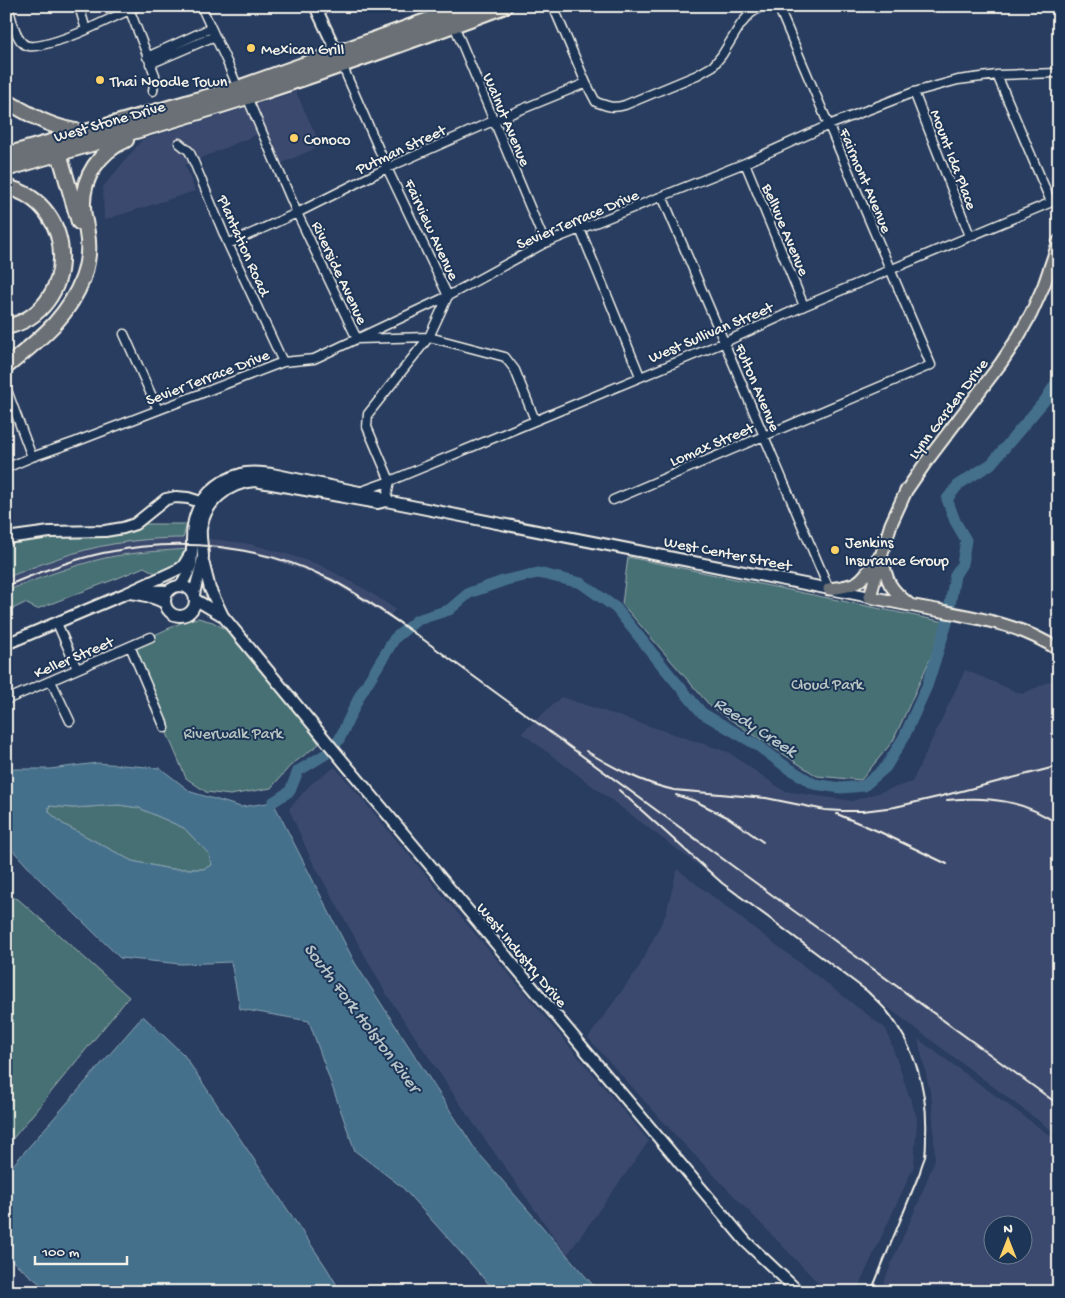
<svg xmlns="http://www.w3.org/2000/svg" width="1065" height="1298" viewBox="0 0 1065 1298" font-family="'Gochi Hand',sans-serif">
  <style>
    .built { fill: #3b4a6e; fill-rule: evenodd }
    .green { fill: #477075; stroke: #9eb0ae }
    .water { fill: #45708c; stroke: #8ba4b1; fill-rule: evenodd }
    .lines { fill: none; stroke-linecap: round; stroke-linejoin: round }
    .river { stroke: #45708c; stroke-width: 11 }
    .street-casing { stroke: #f4f1e8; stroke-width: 11 }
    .secondary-casing { stroke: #f4f1e8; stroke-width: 14 }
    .primary-casing { stroke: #f4f1e8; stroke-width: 15 }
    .highway-casing { stroke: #f4f1e8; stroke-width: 18 }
    .street { stroke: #1d3557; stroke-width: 8 }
    .secondary { stroke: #1d3557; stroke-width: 10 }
    .primary { stroke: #6b7074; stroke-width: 11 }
    .highway { stroke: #6b7074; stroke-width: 14 }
    .rail { stroke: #f4f1e8; stroke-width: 2 }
    .poi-dot { fill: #ffd166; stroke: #1d3557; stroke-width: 2 }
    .labels { text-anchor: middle; stroke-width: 4; stroke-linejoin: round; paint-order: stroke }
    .poi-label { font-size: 16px; fill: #f4f1e8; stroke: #1d3557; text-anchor: start }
    .street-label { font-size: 16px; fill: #f4f1e8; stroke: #1d3557 }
    .park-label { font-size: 16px; fill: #b7c4c0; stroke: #1d3557 }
    .water-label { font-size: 18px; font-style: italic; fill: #b7c4c8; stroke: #1d3557 }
  </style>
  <rect width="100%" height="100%" fill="#293d60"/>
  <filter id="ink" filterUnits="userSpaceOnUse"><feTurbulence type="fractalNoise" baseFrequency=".02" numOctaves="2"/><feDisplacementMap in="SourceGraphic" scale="10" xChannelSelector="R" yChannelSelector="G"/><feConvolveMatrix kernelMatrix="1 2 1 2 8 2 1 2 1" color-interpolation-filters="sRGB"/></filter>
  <g filter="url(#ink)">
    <!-- built -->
    <path class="built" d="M296 92 321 146 280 164 266 132 253 136 185 165 195 191 104 220 103 187 142 140Z
      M150 538 192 539 190 549 158 551 107 557 47 574 6 591V578L34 567 76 553 111 544Z
      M209 539 227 541 250 544 287 554 320 565 368 591 395 609 389 618 338 586 305 571 274 560 241 551 208 549Z
      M965 670 1022 694 1059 677V1136L522 733 561 697 728 752 784 791 852 801 912 782Z
      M335 767 649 1141 567 1255 467 1114 387 995 311 859 289 809 311 784Z
      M677 869 886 1029 917 1118 914 1166 862 1279 857 1292H827L679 1139 588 1038 639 967 666 914Z
      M918 1039 1059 1142V1292H880L895 1255 917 1206 935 1159 932 1100ZM992 1226H1022V1256H992Z"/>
    <!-- green -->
    <path class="green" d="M135 524H187L183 538C159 538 136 540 113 544 77 550 40 564 6 578V541Z
      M190 549 179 569 157 574 144 567 118 578 37 609 25 603 6 612V591C39 578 71 566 105 558 133 552 162 551 190 549Z
      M628 557 945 622 931 657 893 741 861 780 817 776 711 707 622 604Z
      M198 618 213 622 225 629 302 720 319 744 290 766 271 788 230 795 206 792 186 778 130 646 185 621Z
      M119 805 139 808 184 828 209 854 212 865 203 869H170L132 861 63 824 49 812V806L73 808Z
      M6 895 18 899 129 997 6 1147Z"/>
    <!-- water -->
    <path class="water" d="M97 763 160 768 191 792 241 807 273 802 355 963 475 1149 599 1292H496L402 1187 355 1151 309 1021 240 1009 231 962 181 964 120 958 38 878 6 843V769H50ZM119 805 139 808 184 828 209 854 212 865 203 869H170L132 861 63 824 49 812V806L73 808Z
      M143 1016 184 1055 326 1267 341 1292H50L6 1256V1173Z"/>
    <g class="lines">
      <!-- river -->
      <path class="river" d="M273 802 290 791 298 771 326 754 339 740 360 695 395 638 417 620 449 610 469 593 506 580 538 573 581 583 616 608 665 669 702 713 757 745 785 766 814 784 841 788 864 786 886 767 904 737 927 686 947 623 955 575 962 564 966 540 955 521 947 499 959 484 991 464 1046 399 1059 378"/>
      <!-- street casing -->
      <g class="street-casing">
        <path id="street" d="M8 6C11 16 14 32 20 40 22 43 26 46 29 46 41 48 75 35 86 30
          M79 6 86 30 138 6
          M128 6 155 75 153 91
          M201 6 227 62 238 88
          M446 6 545 243
          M553 6 586 83 596 102C607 106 613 109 625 105L697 75 713 66 722 55 741 24 750 14 762 6
          M147 57 211 28
          M150 64 215 36
          M342 65 387 168 448 296 429 337 368 414 367 427 390 481
          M997 75 1051 202
          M914 92 970 236
          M247 97 297 213 357 339 429 337 505 357 515 370 535 420
          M179 143 189 151 191 155 228 244 283 362
          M745 163 804 306
          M662 196 829 589
          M580 229 640 376
          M228 244 297 213 387 168 493 121 586 83
          M124 334 158 410
          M8 393 32 457
          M6 468 32 457 75 442 283 362 314 359 448 296 545 243 745 163 829 125 914 92 958 80 997 75 1059 73
          M359 492 390 481 725 342 804 306 1059 199
          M613 500 931 365 778 6
          M386 501 390 481
          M57 623 77 669
          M130 646 165 728
          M51 681 70 721
          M6 700 151 637"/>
      </g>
      <!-- secondary casing -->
      <g class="secondary-casing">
        <path id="secondary" d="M315 6 339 57
          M6 538 50 532 105 531 123 528 135 524 166 499 176 497 188 498 207 504
          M203 561 210 589 223 616
          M165 601a15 15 0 1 1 30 0a15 15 0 1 1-30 0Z
          M181 586C185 579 189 572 191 565 193 553 191 538 193 526 197 500 216 480 241 474 251 471 262 473 272 474L379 496 386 501 870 597
          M140 590 169 591
          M128 593C142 594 153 597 165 603
          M194 595C196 582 201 570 203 557 203 548 200 539 201 529 205 502 228 483 255 481L378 503 386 501
          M196 600 223 616 347 766 746 1242 799 1292
          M6 644 127 593 179 569 183 566 189 556"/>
      </g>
      <!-- primary casing -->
      <g class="primary-casing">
        <path id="primary" d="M1058 6 1059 10
          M1059 241 1044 285 1031 314 1017 339 1001 363 926 462 906 491 891 524 882 553 870 597C894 602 918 607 942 611 984 619 1023 626 1059 650
          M882 557C887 582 889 588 909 604
          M829 589C860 585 860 583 878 558"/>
      </g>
      <!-- highway casing -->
      <g class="highway-casing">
        <path id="highway" d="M6 101C33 116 51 128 82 132
          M52 146 59 153 79 222
          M6 155 238 88 468 6
          M6 169C86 145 167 123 247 97 334 69 419 38 505 6
          M6 187C80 204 79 311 6 327
          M6 367C38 340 67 320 83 278 88 263 90 249 87 233 86 224 83 215 83 206 82 177 100 151 126 140"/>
      </g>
      <!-- street -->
      <use href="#street" class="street"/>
      <!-- secondary -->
      <use href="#secondary" class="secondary"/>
      <!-- primary -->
      <use href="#primary" class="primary"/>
      <!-- highway -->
      <use href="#highway" class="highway"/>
      <!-- rail -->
      <path class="rail" d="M6 586C37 573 70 560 103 553 180 536 261 545 332 580 364 597 394 619 424 640L1059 1105
        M586 751C614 768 642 783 674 790L766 798 825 810 842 811H863L895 807 938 797 1059 766
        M619 790 722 883 867 991C873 997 880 1003 886 1010 914 1044 928 1090 926 1134 926 1141 926 1150 925 1157 923 1162 921 1167 920 1172L871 1292
        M676 795 695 801 729 818 763 842
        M947 800C988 796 1025 800 1059 825
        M837 814 880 832 947 864"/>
    </g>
  </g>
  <!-- markers -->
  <g class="poi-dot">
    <circle cx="251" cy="48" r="5"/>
    <circle cx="100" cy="80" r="5"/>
    <circle cx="294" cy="138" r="5"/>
    <circle cx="835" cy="550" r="5"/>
  </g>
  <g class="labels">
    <!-- poi labels -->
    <g class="poi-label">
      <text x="261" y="54">Mexican Grill</text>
      <text x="110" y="86">Thai Noodle Town</text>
      <text x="304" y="144">Conoco</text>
      <text x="845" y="547">Jenkins<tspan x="845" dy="18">Insurance Group</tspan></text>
    </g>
    <!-- street labels -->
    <g class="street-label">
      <text transform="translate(508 119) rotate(67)" y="6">Walnut Avenue</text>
      <text transform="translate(109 120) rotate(-16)" y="6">West Stone Drive</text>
      <text transform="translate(400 148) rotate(-25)" y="6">Putman Street</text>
      <text transform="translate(955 159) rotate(69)" y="6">Mount Ida Place</text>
      <text transform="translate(867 180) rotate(67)" y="6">Fairmont Avenue</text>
      <text transform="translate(577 218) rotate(-23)" y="6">Sevier Terrace Drive</text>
      <text transform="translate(433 229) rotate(65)" y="6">Fairview Avenue</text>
      <text transform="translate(787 229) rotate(67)" y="6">Bellvue Avenue</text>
      <text transform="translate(245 245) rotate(66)" y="6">Plantation Road</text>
      <text transform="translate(341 272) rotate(65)" y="6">Riverside Avenue</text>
      <text transform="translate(710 331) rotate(-23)" y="6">West Sullivan Street</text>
      <text transform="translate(207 376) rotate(-21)" y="6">Sevier Terrace Drive</text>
      <text transform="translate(759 387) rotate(67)" y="6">Fulton Avenue</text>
      <text transform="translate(947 408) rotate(-53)" y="6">Lynn Garden Drive</text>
      <text transform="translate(711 443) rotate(-23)" y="6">Lomax Street</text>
      <text transform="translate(728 552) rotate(11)" y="6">West Center Street</text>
      <text transform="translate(73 656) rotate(-23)" y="6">Keller Street</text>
      <text transform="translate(523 954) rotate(50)" y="6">West Industry Drive</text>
    </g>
    <!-- park labels -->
    <g class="park-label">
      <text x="827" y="689">Cloud Park</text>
      <text x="233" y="738">Riverwalk Park</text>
    </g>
    <!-- water labels -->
    <g class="water-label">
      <text transform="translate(756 726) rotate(33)" y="6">Reedy Creek</text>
      <text transform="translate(363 1017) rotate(53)" y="6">South Fork Holston River</text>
    </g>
  </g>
  <!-- margin -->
  <rect width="1065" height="1298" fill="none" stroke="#1d3557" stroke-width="25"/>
  <rect x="12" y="12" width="1040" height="1273" fill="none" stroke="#f4f1e8" stroke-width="2" filter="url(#ink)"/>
  <!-- north arrow -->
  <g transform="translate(1008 1240)"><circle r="24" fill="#1d3557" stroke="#738091"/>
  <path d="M0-4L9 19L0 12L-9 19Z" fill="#ffd166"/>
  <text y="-8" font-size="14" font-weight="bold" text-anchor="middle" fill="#f4f1e8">N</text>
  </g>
  <!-- scale -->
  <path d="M35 1256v8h92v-8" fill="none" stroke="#f4f1e8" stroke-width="2.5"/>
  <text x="42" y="1256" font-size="15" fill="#f4f1e8" stroke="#1d3557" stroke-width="4" paint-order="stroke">100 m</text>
</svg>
